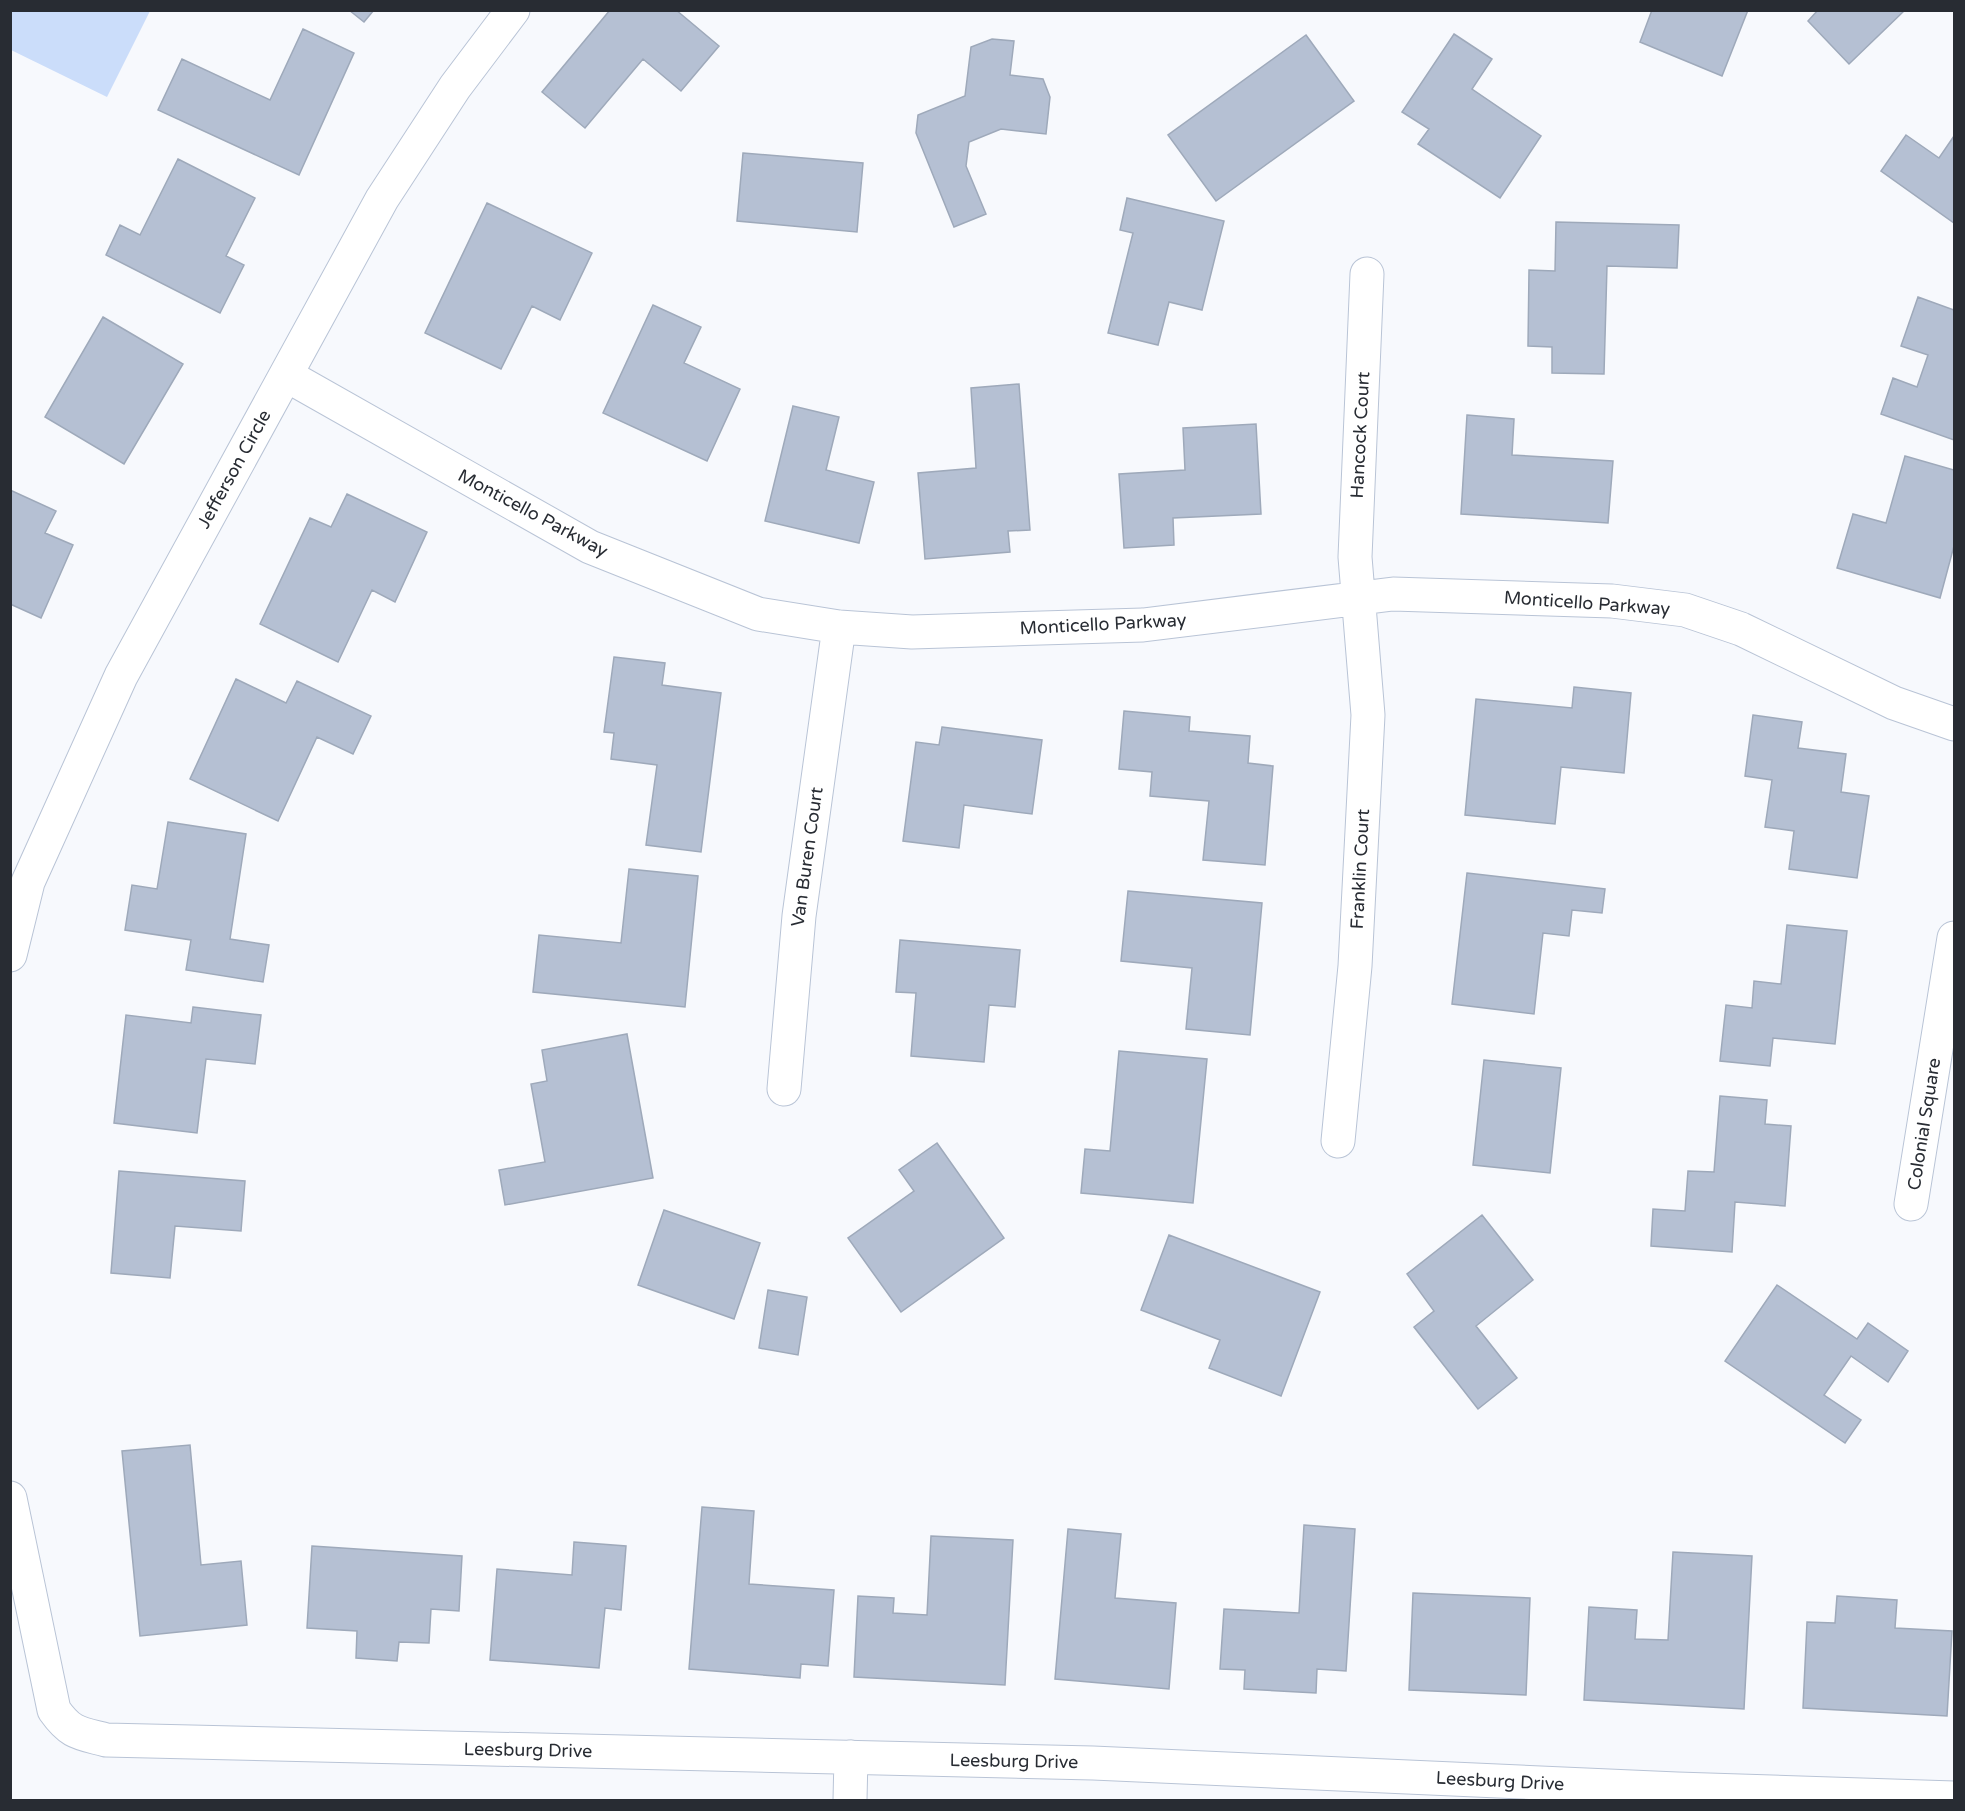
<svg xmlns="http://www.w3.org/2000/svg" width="1965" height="1811" viewBox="0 0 1965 1811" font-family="'Varela Round',sans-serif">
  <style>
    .green { fill: #cbddfa }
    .building { fill: #b5c0d3; stroke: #9ea9ba; stroke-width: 1.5 }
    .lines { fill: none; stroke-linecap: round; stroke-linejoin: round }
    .minor-casing { stroke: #b9c4d6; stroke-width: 35 }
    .minor { stroke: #fff; stroke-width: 33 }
    .labels { text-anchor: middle; stroke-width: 4.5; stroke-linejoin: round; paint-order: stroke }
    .street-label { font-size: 18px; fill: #282c33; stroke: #fff }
  </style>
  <rect width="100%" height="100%" fill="#f7f9fd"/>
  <!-- green -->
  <path class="green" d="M10 11 11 10 150 11 107 97 11 50Z"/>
  <!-- building -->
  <path class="building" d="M349 10H374L364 22Z
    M610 10H676L719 46 681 91 643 59 585 128 542 92Z
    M1652 10H1748L1722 76 1640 42Z
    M1818 10H1905L1849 64 1808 21Z
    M303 29 354 53 299 175 158 110 182 59 270 100Z
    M1454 34 1492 59 1472 89 1541 136 1500 198 1418 144 1429 129 1402 112Z
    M1306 35 1354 101 1216 201 1168 135Z
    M992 39 1014 41 1010 75 1043 79 1050 97 1046 134 1001 129 969 142 966 166 986 214 954 227 916 133 918 115 965 96 971 47Z
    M1906 135 1939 158 1954 136V223L1881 171Z
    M743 153 863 163 857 232 737 221Z
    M178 159 255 198 226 256 244 265 220 313 106 255 120 225 140 235Z
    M1127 198 1224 221 1202 310 1169 302 1158 345 1108 333 1133 233 1120 230Z
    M487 203 592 253 560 320 532 306 501 369 425 333Z
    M1556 222 1679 225 1677 268 1607 266 1604 374 1552 373V347L1528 346 1529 270 1555 271Z
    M1918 297 1954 310V440L1881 414 1893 378 1917 387 1928 355 1901 346Z
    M653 305 701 327 684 363 740 389 707 461 603 413Z
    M103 317 183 364 124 464 45 417Z
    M1019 384 1030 530 1008 531 1010 552 925 559 918 473 976 468 971 388Z
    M793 406 839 417 826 470 874 482 859 543 765 521Z
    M1467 415 1514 419 1512 455 1613 461 1608 523 1461 514Z
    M1256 424 1261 514 1173 518 1174 545 1124 548 1119 474 1185 470 1183 428Z
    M1905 456 1954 470V546L1940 598 1837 568 1853 514 1886 523Z
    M10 490 56 511 45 533 73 545 41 618 10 604Z
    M347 494 427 532 395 602 372 590 338 662 260 624 310 518 331 527Z
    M614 657 665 663 662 685 721 693 701 852 646 845 657 765 611 759 614 733 604 732Z
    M236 679 286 703 297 681 371 716 353 754 317 737 278 821 190 779Z
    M1574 687 1631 693 1624 773 1561 767 1555 824 1465 815 1476 699 1572 708Z
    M1124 711 1190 717 1189 731 1250 736 1248 763 1273 766 1265 865 1203 860 1209 801 1150 796 1152 772 1119 769Z
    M1753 715 1802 722 1798 748 1846 754 1841 792 1869 796 1857 878 1789 869 1794 831 1765 827 1772 780 1745 776Z
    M942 727 1042 740 1032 814 964 805 959 848 903 841 916 742 939 745Z
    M168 822 246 834 230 939 269 945 263 982 186 970 191 940 125 930 132 885 157 889Z
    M629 869 698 876 685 1007 533 992 539 935 621 943Z
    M1467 873 1605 889 1602 913 1572 910 1569 936 1543 933 1534 1014 1452 1004Z
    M1128 891 1262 903 1250 1035 1186 1029 1192 968 1121 961Z
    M1787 925 1847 931 1835 1044 1773 1038 1770 1066 1720 1061 1726 1005 1752 1008 1754 981 1781 984Z
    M900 940 1020 950 1015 1007 989 1005 984 1062 911 1056 916 993 896 992Z
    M193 1007 261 1015 255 1064 206 1059 197 1133 114 1123 126 1015 191 1023Z
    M627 1034 653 1178 505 1205 499 1170 545 1162 531 1084 547 1081 542 1050Z
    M1119 1051 1207 1059 1193 1203 1081 1193 1085 1149 1110 1151Z
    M1484 1060 1561 1068 1550 1173 1473 1165Z
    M1720 1096 1767 1100 1765 1124 1791 1126 1785 1206 1735 1202 1732 1252 1651 1246 1653 1209 1685 1211 1688 1171 1714 1172Z
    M937 1143 1004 1238 901 1312 848 1238 914 1191 899 1170Z
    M119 1171 245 1181 241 1231 175 1226 170 1278 111 1273Z
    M664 1210 760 1243 734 1319 638 1285Z
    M1482 1215 1533 1280 1476 1326 1517 1378 1478 1409 1414 1327 1434 1311 1407 1274Z
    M1169 1235 1320 1292 1281 1396 1209 1368 1220 1340 1141 1310Z
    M1777 1285 1857 1339 1868 1323 1908 1351 1888 1382 1851 1356 1824 1395 1861 1420 1845 1443 1725 1361Z
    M768 1290 807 1297 798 1355 759 1348Z
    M190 1445 201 1565 241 1561 247 1625 140 1636 122 1451Z
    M702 1507 754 1511 749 1584 834 1590 828 1666 801 1664 800 1678 689 1669Z
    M1304 1525 1355 1529 1346 1671 1317 1669 1316 1693 1244 1689 1245 1670 1220 1669 1224 1609 1299 1613Z
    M1068 1529 1121 1534 1115 1598 1176 1603 1169 1689 1055 1679Z
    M931 1536 1013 1540 1005 1685 854 1677 858 1596 894 1598 893 1613 927 1615Z
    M574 1542 626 1546 621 1610 605 1608 599 1668 490 1660 497 1569 572 1575Z
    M312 1546 462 1556 459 1611 431 1609 429 1643 399 1642 397 1661 356 1658 357 1631 307 1628Z
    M1673 1552 1752 1556 1744 1709 1584 1700 1589 1607 1637 1610 1635 1639 1668 1640Z
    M1413 1593 1530 1598 1526 1695 1409 1690Z
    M1837 1596 1897 1600 1895 1628 1952 1631 1947 1716 1803 1708 1807 1622 1835 1623Z"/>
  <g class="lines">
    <!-- minor casing -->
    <g class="minor-casing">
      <path id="minor" d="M286 375 590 547 758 614 839 627 912 632 1143 625 1393 594 1612 601 1685 610 1741 629 1894 703 1954 724
        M10 955 28 882 121 676 382 199 455 87 513 10
        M784 1089 799 916 839 627
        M1338 1141 1355 966 1368 715 1355 557 1367 274
        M1911 1204 1954 938
        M10 1498 54 1710C71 1734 79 1733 106 1740L1093 1763 1677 1789 1954 1798
        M850 1800 851 1757"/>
    </g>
    <!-- minor -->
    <use href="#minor" class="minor"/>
  </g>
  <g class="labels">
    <!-- street labels -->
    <g class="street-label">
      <text transform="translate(1360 435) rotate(-87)" y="6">Hancock Court</text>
      <text transform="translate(234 469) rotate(-61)" y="6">Jefferson Circle</text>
      <text transform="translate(533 513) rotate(28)" y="6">Monticello Parkway</text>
      <text transform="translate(1587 603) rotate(4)" y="6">Monticello Parkway</text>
      <text transform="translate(1103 624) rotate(-3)" y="6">Monticello Parkway</text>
      <text transform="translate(807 857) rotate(-82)" y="6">Van Buren Court</text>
      <text transform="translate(1360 869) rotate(-87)" y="6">Franklin Court</text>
      <text transform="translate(1924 1124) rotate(-81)" y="6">Colonial Square</text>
      <text transform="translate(528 1750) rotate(1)" y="6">Leesburg Drive</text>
      <text transform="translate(1014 1761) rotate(1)" y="6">Leesburg Drive</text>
      <text transform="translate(1500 1781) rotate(3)" y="6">Leesburg Drive</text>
    </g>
  </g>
  <!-- border -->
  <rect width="1965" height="1811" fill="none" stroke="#282c33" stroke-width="24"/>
</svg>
